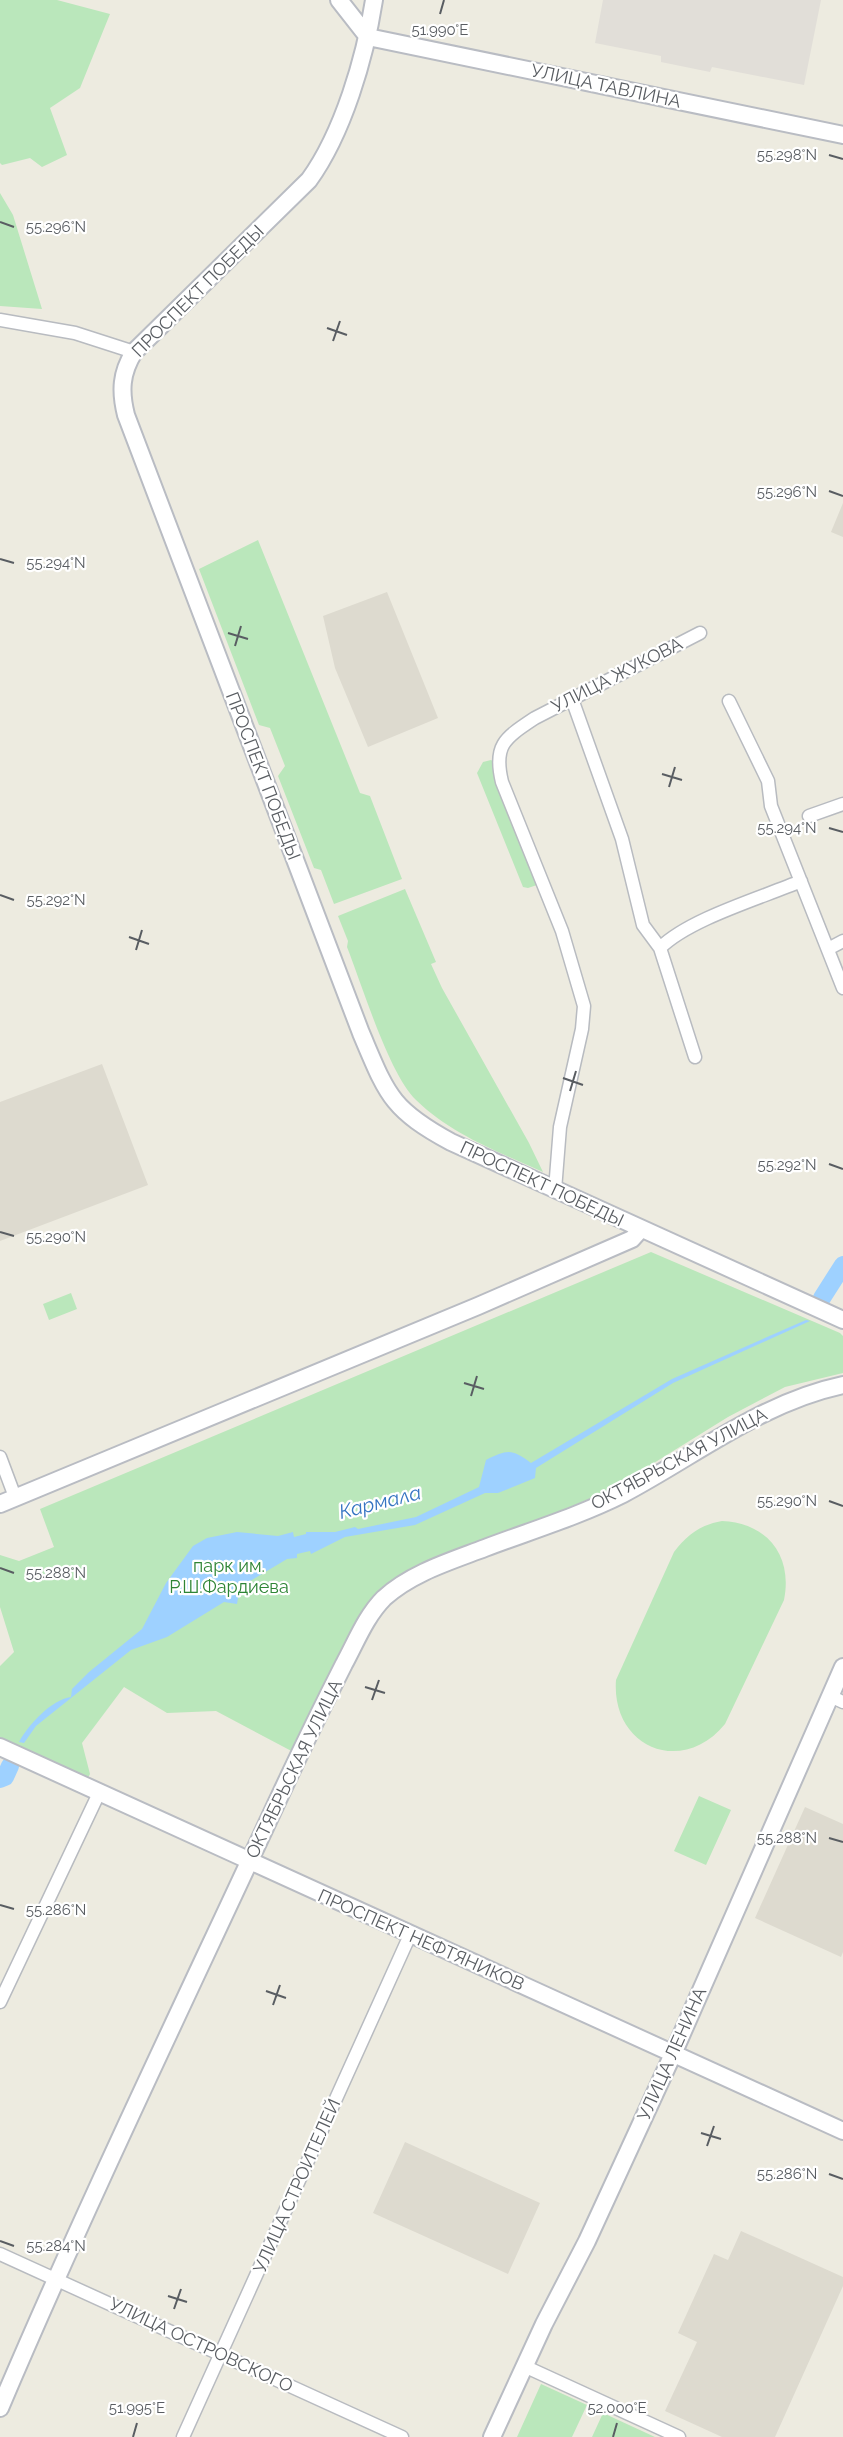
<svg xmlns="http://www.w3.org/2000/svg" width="843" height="2437" viewBox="0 0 843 2437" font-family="Raleway,sans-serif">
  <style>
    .industrial { fill: #e1ded8 }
    .education { fill: #dddacf }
    .green { fill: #bae7bb }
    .water { fill: #9ed1ff }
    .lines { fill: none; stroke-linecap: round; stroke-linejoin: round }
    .river { stroke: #9ed1ff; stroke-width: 18 }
    .street-casing { stroke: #b8bbc0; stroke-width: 15 }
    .secondary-casing { stroke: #b9bcc3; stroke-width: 20 }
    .street { stroke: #fff; stroke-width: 12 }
    .secondary { stroke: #fff; stroke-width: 16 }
    .ticks { fill: none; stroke: #595d62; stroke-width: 2 }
    .labels { text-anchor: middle; stroke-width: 4.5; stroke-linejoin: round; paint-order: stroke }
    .street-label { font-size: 18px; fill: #595d62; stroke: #fff }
    .park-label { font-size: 18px; fill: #2e8535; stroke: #fff }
    .water-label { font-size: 20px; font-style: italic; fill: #3675c2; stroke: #fff }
    .ticks-label { font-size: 15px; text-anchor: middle; fill: #595d62; stroke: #fff; stroke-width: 4.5; stroke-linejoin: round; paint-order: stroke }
  </style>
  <rect width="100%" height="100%" fill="#edebe0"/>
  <!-- industrial -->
  <path class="industrial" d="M603 0H821L804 85 712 67 710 72 661 62V56L595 43Z"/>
  <!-- education -->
  <path class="education" d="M843 503V537L831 532Z
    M387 592 438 718 368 747 335 668 323 616Z
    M102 1064 148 1185 0 1241V1102Z
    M805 1807 843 1824V1952L841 1957 755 1918Z
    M405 2142 540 2203 508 2274 373 2213Z
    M741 2231 843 2277V2286L775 2437H722L665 2411 697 2342 678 2333 714 2254 728 2260Z"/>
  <!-- green -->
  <path class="green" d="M0 0H57L110 14 80 88 50 108 67 155 42 167 30 158 2 165 0 163Z
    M0 193 13 215 42 309 0 306Z
    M258 540 360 793 370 796 402 879 334 904 321 870 314 868 278 776 285 766 270 728 259 725 199 569Z
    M491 760 496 763 537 885 528 888 523 887 477 773 483 762Z
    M405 889 436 962 431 964 442 988 529 1143 543 1172C499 1152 452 1135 416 1100 389 1074 362 985 347 947L348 941 338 916Z
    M651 1252 840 1333 843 1336V1373L785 1387 728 1417 612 1489 549 1516 423 1563 383 1588 354 1626 299 1755 216 1711 167 1713 124 1687 82 1743 90 1774 88 1778 0 1737V1666L14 1652 0 1607V1555L19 1561 54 1547 40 1509Z
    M71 1293 77 1309 49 1320 43 1304Z
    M722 1521C767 1523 793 1555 784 1600L725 1724C682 1777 611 1747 616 1680L674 1552C687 1535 700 1525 722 1521Z
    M699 1796 731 1810 706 1865 674 1851Z
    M541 2384 587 2405 572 2437H517Z
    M603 2413 655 2437H592Z"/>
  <!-- water -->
  <path class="water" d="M806 1320 810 1321 673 1383 536 1468 535 1478 498 1493H485L415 1525 345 1537 311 1554 310 1551 297 1554V1558L287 1559 240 1587 237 1604 224 1602 167 1637 131 1650 36 1726 24 1743 19 1742C29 1724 51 1700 71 1697L72 1689 89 1672 142 1629 166 1583 193 1546 207 1538 237 1532 278 1536 293 1532 294 1537 306 1534V1532H335L355 1527 358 1529 416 1517 479 1487 486 1460C508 1449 512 1449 531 1463L672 1379Z"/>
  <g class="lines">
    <!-- river -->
    <path class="river" d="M822 1298 843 1265
      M0 1779 5 1777 10 1766"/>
    <!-- street casing -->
    <g class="street-casing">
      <path id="street" d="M0 320 75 333 134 352
        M572 699 622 839 643 925 660 948 695 1057
        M729 701 768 781 771 806 843 988
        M809 816 843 804
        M660 948C689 919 761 898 801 881
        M828 949 843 941
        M555 1190 560 1127 582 1029 584 1006 562 931 502 782C493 745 505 738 535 718L700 633
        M0 1457 15 1497
        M830 1696 843 1702
        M0 2002 99 1793
        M0 2254 402 2437
        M524 2366 679 2437
        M183 2437 410 1935"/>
    </g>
    <!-- secondary casing -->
    <g class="secondary-casing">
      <path id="secondary" d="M339 0 368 37
        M374 0C365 58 343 133 309 180L134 352C121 373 120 391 126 415L361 1033C387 1094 390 1109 451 1142L843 1320
        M368 37 843 135
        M0 1504 478 1306 632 1239 641 1229
        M0 1747 843 2131
        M0 2408C85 2208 179 2013 270 1817 294 1765 318 1715 344 1664 356 1642 366 1616 384 1598 411 1573 451 1561 485 1548 530 1531 579 1516 623 1494 695 1456 762 1402 843 1385
        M492 2437 544 2324 587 2241 673 2054 843 1667"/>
    </g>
    <!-- street -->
    <use href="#street" class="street"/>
    <!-- secondary -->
    <use href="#secondary" class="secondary"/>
  </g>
  <!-- ticks -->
  <path class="ticks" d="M440 14 444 0M829 155 843 159M0 222 14 227M327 328 347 335M333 341 340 321M829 491 843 496M0 559 14 563M228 633 248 639M235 646 241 626M662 774 682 780M669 787 675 767M829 828 843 832M0 895 14 900M129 937 149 944M136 950 142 930M563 1078 583 1085M570 1091 576 1071M829 1164 843 1169M0 1232 14 1236M464 1383 484 1389M471 1396 477 1376M829 1501 843 1506M0 1568 14 1573M365 1687 385 1693M372 1700 379 1680M829 1838 843 1842M0 1905 14 1909M266 1991 286 1998M273 2005 280 1985M701 2133 721 2139M707 2146 714 2126M829 2174 843 2179M0 2241 14 2246M168 2296 187 2302M174 2309 181 2289M133 2437 137 2423M613 2437 617 2423"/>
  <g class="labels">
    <!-- street labels -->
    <g class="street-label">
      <text transform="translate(606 86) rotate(12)" y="6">УЛИЦА ТАВЛИНА</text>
      <text transform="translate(198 291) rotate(-45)" y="6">ПРОСПЕКТ ПОБЕДЫ</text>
      <text transform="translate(617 675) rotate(-27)" y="6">УЛИЦА ЖУКОВА</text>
      <text transform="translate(263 776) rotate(69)" y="6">ПРОСПЕКТ ПОБЕДЫ</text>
      <text transform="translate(542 1184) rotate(25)" y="6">ПРОСПЕКТ ПОБЕДЫ</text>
      <text transform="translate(679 1459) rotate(-28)" y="6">ОКТЯБРЬСКАЯ УЛИЦА</text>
      <text transform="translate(294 1769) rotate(-64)" y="6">ОКТЯБРЬСКАЯ УЛИЦА</text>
      <text transform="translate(421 1940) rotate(24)" y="6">ПРОСПЕКТ НЕФТЯНИКОВ</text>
      <text transform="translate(672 2054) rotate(-66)" y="6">УЛИЦА ЛЕНИНА</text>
      <text transform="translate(297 2186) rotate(-66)" y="6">УЛИЦА СТРОИТЕЛЕЙ</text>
      <text transform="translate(201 2345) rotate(25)" y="6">УЛИЦА ОСТРОВСКОГО</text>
    </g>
    <!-- park labels -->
    <g class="park-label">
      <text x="229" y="1572">парк им.<tspan x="229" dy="21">Р.Ш.Фардиева</tspan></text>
    </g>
    <!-- water labels -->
    <g class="water-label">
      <text transform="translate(380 1502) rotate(-14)" y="7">Кармала</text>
    </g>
  </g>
  <g class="ticks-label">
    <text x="440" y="35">51.990°E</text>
    <text x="787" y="160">55.298°N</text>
    <text x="56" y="232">55.296°N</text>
    <text x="787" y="497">55.296°N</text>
    <text x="56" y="568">55.294°N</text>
    <text x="787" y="833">55.294°N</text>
    <text x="56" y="905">55.292°N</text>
    <text x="787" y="1170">55.292°N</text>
    <text x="56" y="1242">55.290°N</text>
    <text x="787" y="1506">55.290°N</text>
    <text x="56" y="1578">55.288°N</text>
    <text x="787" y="1843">55.288°N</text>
    <text x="56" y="1915">55.286°N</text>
    <text x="787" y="2179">55.286°N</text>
    <text x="56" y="2251">55.284°N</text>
    <text x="137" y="2413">51.995°E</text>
    <text x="617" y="2413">52.000°E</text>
  </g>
</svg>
